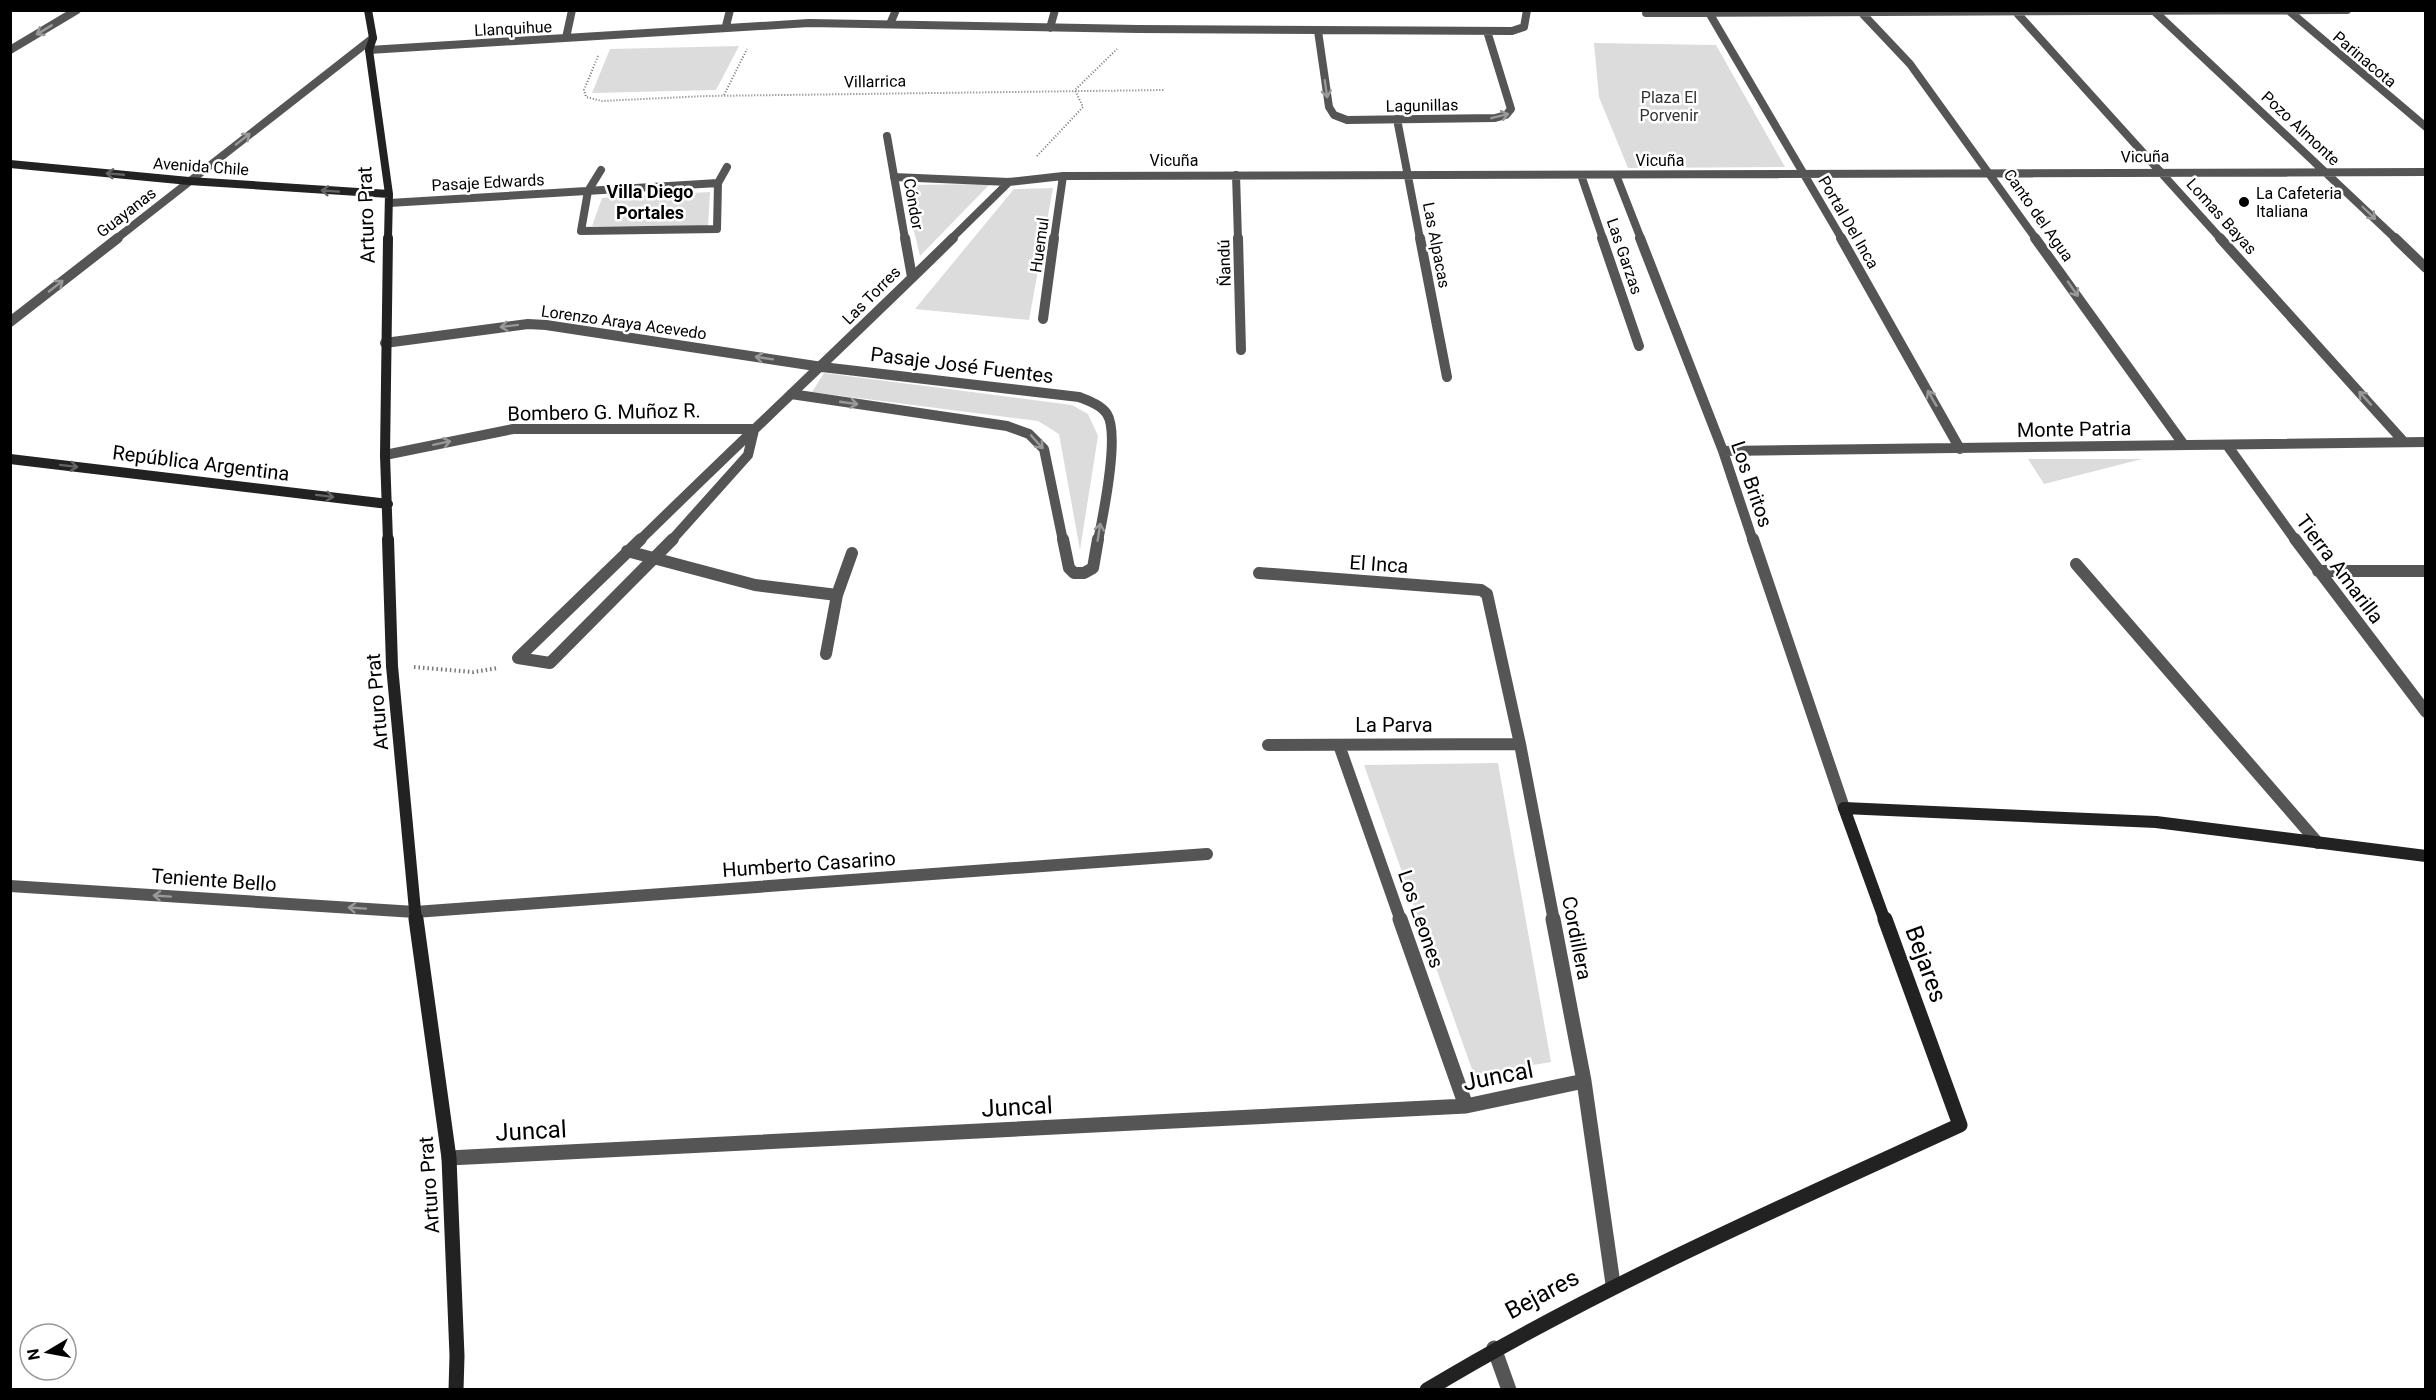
<svg xmlns="http://www.w3.org/2000/svg" width="2436" height="1400" viewBox="0 0 2436 1400" font-family="Roboto,sans-serif">
  <style>
    .green { fill: #dcdcdc }
    .lines { fill: none; stroke-linecap: round; stroke-linejoin: round }
    .path-far1 { stroke: #777; stroke-width: 2; stroke-dasharray: 1 2; stroke-linecap: butt }
    .path { stroke: #777; stroke-width: 4; stroke-dasharray: 1.5 3; stroke-linecap: butt }
    .street-far3 { stroke: #555; stroke-width: 8 }
    .street-far2 { stroke: #555; stroke-width: 10 }
    .street-far1 { stroke: #555; stroke-width: 12 }
    .street { stroke: #555; stroke-width: 15 }
    .secondary-far3 { stroke: #222; stroke-width: 8 }
    .secondary-far2 { stroke: #222; stroke-width: 10 }
    .secondary-far1 { stroke: #222; stroke-width: 12 }
    .secondary { stroke: #222; stroke-width: 15 }
    .oneway { stroke: #999 }
    .oneway2 { stroke: #646464 }
    .poi-dot { fill: #000; stroke: #fff; stroke-width: 2 }
    .labels { text-anchor: middle; stroke-width: 5; stroke-linejoin: round; paint-order: stroke }
    .far-street-label { font-size: 16px; fill: #000; stroke: #fff }
    .far-park-label { font-size: 16px; fill: #333; stroke: #fff }
    .far-poi-label { font-size: 16px; fill: #000; stroke: #fff; text-anchor: start }
    .far-neighbourhood-label { font-size: 18px; font-weight: bold; fill: #000; stroke: #fff }
    .street-label { font-size: 20px; fill: #000; stroke: #fff }
    .near-street-label { font-size: 24px; fill: #000; stroke: #fff }
  </style>
  <rect width="100%" height="100%" fill="#fff"/>
  <!-- green -->
  <path class="green" d="M1594 43 1716 45 1785 167 1628 168 1599 97Z
    M739 46 716 90 592 93 610 49Z
    M990 184 920 256 903 185Z
    M1053 188 1029 320 915 309 1014 189Z
    M710 192 708 226H592L602 198Z
    M824 373 1072 405 1088 414 1098 436 1080 550 1059 434 1038 421 812 392Z
    M2028 459H2142L2044 484Z
    M1498 763 1551 1062 1474 1075 1364 765Z"/>
  <g class="lines">
    <!-- path-far1 -->
    <path class="path-far1" d="M598 56 584 90 586 97 602 101 706 96 1165 90
      M724 95 747 49
      M1037 156 1083 107 1075 90 1117 49"/>
    <!-- path -->
    <path class="path" d="M414 667 473 672 498 668"/>
    <!-- street-far3 -->
    <path class="street-far3" d="M1859 10 1910 64 2036 239
      M2288 10 2426 127
      M1708 11 1842 239
      M2154 11 2396 239
      M2016 12 2221 239
      M1646 13 2347 10
      M890 24 896 10
      M726 26 730 10
      M1050 28 1055 10
      M1318 31 1329 107 1334 115 1347 120 1495 118 1506 115 1511 109 1487 31
      M566 38 572 10
      M10 50 77 10
      M369 50 809 23 1138 29 1512 31 1524 27 1527 10
      M1397 119 1420 239
      M887 136 905 239
      M601 170 588 191 581 231 717 229 718 183 727 167
      M1236 175 1238 239
      M1581 175 1603 239
      M1616 175 1641 239
      M894 177 1009 182 1063 176 2426 172
      M389 203 718 183
      M116 239 373 38
      M951 239 1009 182
      M1054 239 1063 176"/>
    <!-- street-far2 -->
    <path class="street-far2" d="M905 238 912 277
      M1238 238 1241 350
      M1420 238 1447 377
      M1602 238 1639 346
      M1640 238 1723 451 1753 541
      M1841 238 1960 449
      M2035 238 2184 445
      M2220 238 2404 442
      M2395 238 2426 268
      M1043 319 1054 238
      M10 322 118 238
      M385 343 528 324 546 325 822 367 1079 397C1089 401 1101 405 1107 414 1120 434 1103 516 1098 541
      M791 394 1007 426 1029 434 1044 449 1063 541
      M2227 445 2296 541
      M1723 451 2426 442
      M385 455 513 429H754
      M639 541C743 439 849 340 953 238
      M671 541 748 455 754 430"/>
    <!-- street-far1 -->
    <path class="street-far1" d="M1063 539 1069 568 1074 573H1084L1093 568 1098 539
      M1753 539 1844 808
      M2295 539 2426 712
      M627 551 755 585 837 595
      M2076 564 2318 843
      M2318 571H2426
      M1259 573 1481 590 1487 594 1520 744 1554 921
      M826 654 837 595 852 553
      M518 658 641 539
      M518 658 550 663 673 539
      M1268 745 1520 744
      M1339 745 1401 921
      M10 886 415 912 1207 854"/>
    <!-- street -->
    <path class="street" d="M1400 919 1466 1106
      M1553 919 1584 1081 1613 1284
      M449 1158 1466 1106 1584 1081
      M1494 1348 1509 1390"/>
    <!-- secondary-far3 -->
    <path class="secondary-far3" d="M368 10 373 38 369 50 389 194 388 239
      M10 164 189 181 389 194"/>
    <!-- secondary-far2 -->
    <path class="secondary-far2" d="M10 459 388 504
      M388 541 385 455 388 238"/>
    <!-- secondary-far1 -->
    <path class="secondary-far1" d="M388 539 392 666 416 921
      M1885 921 1844 808 2156 822 2426 856"/>
    <!-- secondary -->
    <path class="secondary" d="M416 919 449 1158 457 1356 456 1390
      M1427 1390C1598 1287 1779 1208 1960 1125L1885 919"/>
  </g>
  <!-- one-way arrows -->
  <defs><path id="oneway-shaft" d="M-6 0H5M1.5-3L5.5 0L1.5 3" fill="none" stroke-width="1.6" stroke-linecap="round" stroke-linejoin="round" transform="scale(1.5)"/></defs>
  <g class="oneway">
    <use href="#oneway-shaft" transform="translate(44 30) rotate(149)"/>
    <use href="#oneway-shaft" transform="translate(1326 89) rotate(82)"/>
    <use href="#oneway-shaft" transform="translate(1500 116) rotate(-14)"/>
    <use href="#oneway-shaft" transform="translate(243 139) rotate(-38)"/>
    <use href="#oneway-shaft" transform="translate(2369 213) rotate(44)"/>
    <use href="#oneway-shaft" transform="translate(56 286) rotate(-38)"/>
    <use href="#oneway-shaft" transform="translate(2073 289) rotate(55)"/>
    <use href="#oneway-shaft" transform="translate(509 326) rotate(173)"/>
    <use href="#oneway-shaft" transform="translate(764 358) rotate(-171)"/>
    <use href="#oneway-shaft" transform="translate(1932 398) rotate(-120)"/>
    <use href="#oneway-shaft" transform="translate(2365 398) rotate(-132)"/>
    <use href="#oneway-shaft" transform="translate(849 403) rotate(8)"/>
    <use href="#oneway-shaft" transform="translate(1037 442) rotate(48)"/>
    <use href="#oneway-shaft" transform="translate(442 443) rotate(-12)"/>
    <use href="#oneway-shaft" transform="translate(1099 532) rotate(-81)"/>
    <use href="#oneway-shaft" transform="translate(162 896) rotate(-176)"/>
    <use href="#oneway-shaft" transform="translate(357 908) rotate(-176)"/>
  </g>
  <g class="oneway2">
    <use href="#oneway-shaft" transform="translate(115 174) rotate(-175)"/>
    <use href="#oneway-shaft" transform="translate(330 191) rotate(-176)"/>
    <use href="#oneway-shaft" transform="translate(69 466) rotate(7)"/>
    <use href="#oneway-shaft" transform="translate(325 496) rotate(7)"/>
  </g>
  <!-- markers -->
  <circle class="poi-dot" cx="2244" cy="202" r="6"/>
  <g class="labels">
    <!-- far-street labels -->
    <g class="far-street-label">
      <text transform="translate(513 28) rotate(-3)" y="6">Llanquihue</text>
      <text transform="translate(2365 59) rotate(40)" y="6">Parinacota</text>
      <text transform="translate(875 81) rotate(-1)" y="6">Villarrica</text>
      <text transform="translate(1422 105) rotate(-1)" y="6">Lagunillas</text>
      <text transform="translate(2301 128) rotate(43)" y="6">Pozo Almonte</text>
      <text transform="translate(2145 156) rotate(-1)" y="6">Vicuña</text>
      <text x="1174" y="166">Vicuña</text>
      <text x="1660" y="166">Vicuña</text>
      <text transform="translate(201 166) rotate(4)" y="6">Avenida Chile</text>
      <text transform="translate(488 182) rotate(-3)" y="6">Pasaje Edwards</text>
      <text transform="translate(914 204) rotate(80)" y="6">Cóndor</text>
      <text transform="translate(126 212) rotate(-38)" y="6">Guayanas</text>
      <text transform="translate(2039 215) rotate(55)" y="6">Canto del Agua</text>
      <text transform="translate(2222 216) rotate(48)" y="6">Lomas Bayas</text>
      <text transform="translate(1849 222) rotate(60)" y="6">Portal Del Inca</text>
      <text transform="translate(1039 245) rotate(-82)" y="6">Huemul</text>
      <text transform="translate(1437 245) rotate(79)" y="6">Las Alpacas</text>
      <text transform="translate(1625 256) rotate(71)" y="6">Las Garzas</text>
      <text transform="translate(1224 263) rotate(-92)" y="6">Ñandú</text>
      <text transform="translate(871 295) rotate(-45)" y="6">Las Torres</text>
      <text transform="translate(624 322) rotate(8)" y="6">Lorenzo Araya Acevedo</text>
    </g>
    <!-- far-park labels -->
    <g class="far-park-label">
      <text x="1669" y="103">Plaza El<tspan x="1669" dy="18">Porvenir</tspan></text>
    </g>
    <!-- far-poi labels -->
    <g class="far-poi-label">
      <text x="2256" y="199">La Cafeteria<tspan x="2256" dy="18">Italiana</tspan></text>
    </g>
    <!-- far-neighbourhood labels -->
    <g class="far-neighbourhood-label">
      <text x="650" y="198">Villa Diego<tspan x="650" dy="21">Portales</tspan></text>
    </g>
    <!-- street labels -->
    <g class="street-label">
      <text transform="translate(366 215) rotate(-92)" y="7">Arturo Prat</text>
      <text transform="translate(962 365) rotate(7)" y="7">Pasaje José Fuentes</text>
      <text transform="translate(604 412) rotate(-1)" y="7">Bombero G. Muñoz R.</text>
      <text transform="translate(2074 429) rotate(-1)" y="7">Monte Patria</text>
      <text transform="translate(201 463) rotate(7)" y="7">República Argentina</text>
      <text transform="translate(1752 484) rotate(71)" y="7">Los Britos</text>
      <text transform="translate(1379 564) rotate(4)" y="7">El Inca</text>
      <text transform="translate(2340 569) rotate(53)" y="7">Tierra Amarilla</text>
      <text transform="translate(377 702) rotate(-95)" y="7">Arturo Prat</text>
      <text x="1394" y="732">La Parva</text>
      <text transform="translate(809 864) rotate(-4)" y="7">Humberto Casarino</text>
      <text transform="translate(214 880) rotate(4)" y="7">Teniente Bello</text>
      <text transform="translate(1421 919) rotate(71)" y="7">Los Leones</text>
      <text transform="translate(1577 938) rotate(79)" y="7">Cordillera</text>
      <text transform="translate(429 1185) rotate(-94)" y="7">Arturo Prat</text>
    </g>
    <!-- near-street labels -->
    <g class="near-street-label">
      <text transform="translate(1926 964) rotate(70)" y="8">Bejares</text>
      <text transform="translate(1498 1076) rotate(-11)" y="8">Juncal</text>
      <text transform="translate(1017 1107) rotate(-3)" y="8">Juncal</text>
      <text transform="translate(531 1131) rotate(-3)" y="8">Juncal</text>
      <text transform="translate(1542 1294) rotate(-28)" y="8">Bejares</text>
    </g>
  </g>
  <!-- border -->
  <rect width="2436" height="1400" fill="none" stroke="#000000" stroke-width="24"/>
  <!-- north arrow -->
  <g transform="translate(48 1352) rotate(260)"><circle r="28" fill="#ffffff" stroke="#999999" stroke-width="1.5"/>
  <path d="M0-4.5L10 22L0 15L-10 22Z" fill="#000000"/>
  <text y="-9" font-size="16" font-weight="bold" text-anchor="middle" fill="#000000">N</text>
  </g>
</svg>
